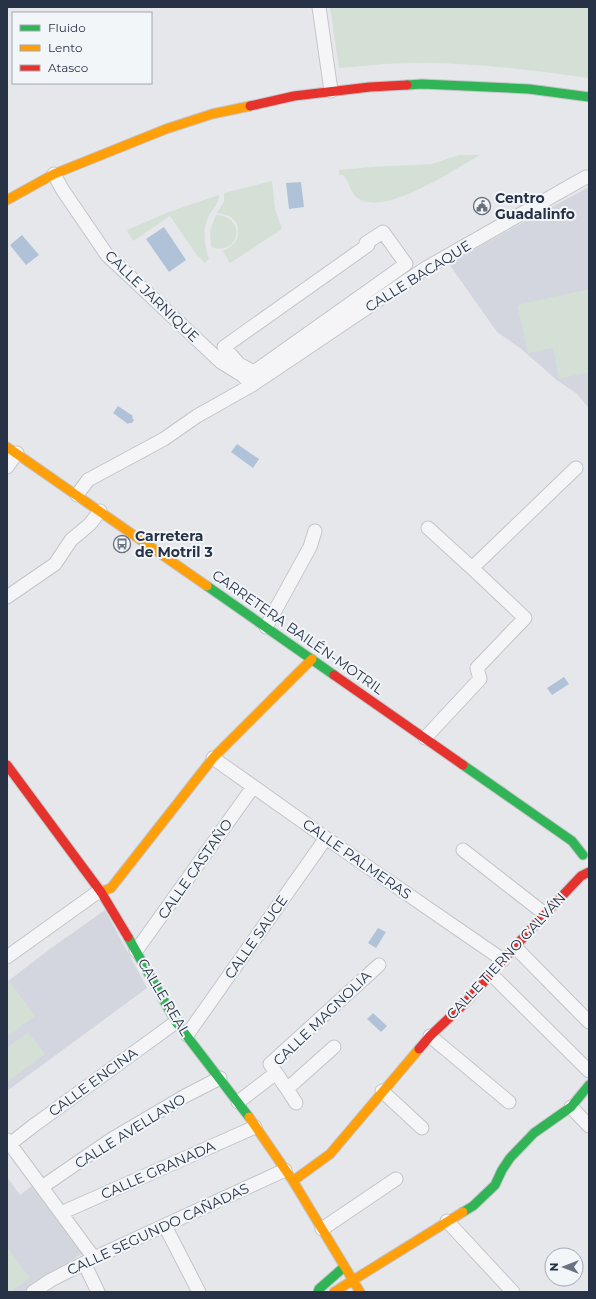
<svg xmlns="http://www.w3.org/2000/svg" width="596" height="1299" viewBox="0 0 596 1299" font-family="Montserrat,sans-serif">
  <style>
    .built { fill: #d3d6de }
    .green { fill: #d4dfd5 }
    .water { fill: #b0c2d8 }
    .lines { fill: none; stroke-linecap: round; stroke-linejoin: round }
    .street-casing { stroke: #c3c5c9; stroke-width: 15 }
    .fast-casing { stroke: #c3c5c9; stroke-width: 11 }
    .slow-casing { stroke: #c3c5c9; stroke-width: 11 }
    .jam-casing { stroke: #c3c5c9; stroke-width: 11 }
    .street { stroke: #f5f5f7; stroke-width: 13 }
    .fast { stroke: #30b455; stroke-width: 9 }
    .slow { stroke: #ff9f0a; stroke-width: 9 }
    .jam { stroke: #e5322d; stroke-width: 9 }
    .labels { text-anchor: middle; stroke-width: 4; stroke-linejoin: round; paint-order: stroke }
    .poi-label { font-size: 14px; font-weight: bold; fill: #283247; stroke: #f3f6f9; text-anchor: start }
    .street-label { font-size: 14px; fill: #283247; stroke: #f3f6f9 }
  </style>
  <rect width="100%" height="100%" fill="#e5e7eb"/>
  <!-- built -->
  <path class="built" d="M589 187V408L576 393 558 381 520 348 497 332 449 264 498 236Z
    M105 910 147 988 7 1091V982L50 949Z
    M7 1177 20 1195 33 1185 83 1253 23 1292H7Z"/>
  <!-- green -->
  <path class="green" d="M330 7H589V78C530 70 472 62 412 63 388 63 364 66 339 68Z
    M459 155H480C453 170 391 213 361 200 349 194 351 183 343 175H339V170L373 167 432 164Z
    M272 181 275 209 282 229 230 263 223 251C225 249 229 248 231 246 240 240 241 225 232 218 228 214 222 214 217 213L224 202V193Z
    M219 195C218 205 214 207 209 215 202 228 204 246 209 259L204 263 200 257 199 258 170 216 133 241 127 230 169 212Z
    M216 215C247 216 240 257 211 247L210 231Z
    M589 289V372L559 379 553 348 528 353 517 305Z
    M9 980 35 1016 7 1037V982Z
    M28 1032 45 1054 7 1082V1048Z
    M7 1247 30 1278 10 1292H7Z"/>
  <!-- water -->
  <path class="water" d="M301 182 304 207 289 209 286 183Z
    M164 227 186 260 169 272 146 239Z
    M22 235 39 255 26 265 10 245Z
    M118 406 133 416 132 418 134 420 132 423H129L128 424 113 413Z
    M237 444 259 459 253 468 231 452Z
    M564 677 569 684 552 695 547 688Z
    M378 928 386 932 376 948 368 943Z
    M373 1013 387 1026 381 1032 367 1019Z"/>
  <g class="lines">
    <!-- street casing -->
    <g class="street-casing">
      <path id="street" d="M319 7 331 91
        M54 174 62 189 107 255 221 362 242 375 252 385
        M383 232 406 264 254 372 239 364 224 347 368 245 366 243Z
        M7 467 17 453
        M77 495 88 480 164 439 197 416 252 385 426 268 586 177 589 178
        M472 568 576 468
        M7 597 55 564 71 540 90 524 100 511
        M266 627 310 547 315 531
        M425 738 480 679 477 668 525 618 472 568 428 528
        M213 758 326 838 503 960
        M463 850 545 914
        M136 951 253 787
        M519 951 589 1022
        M7 957 95 894 101 892
        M495 978 589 1071
        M187 1035 326 838
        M430 1036 509 1102
        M334 1047 287 1089 270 1064 379 965
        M287 1089 296 1103
        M382 1091 422 1128
        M238 1102 276 1073
        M571 1107 589 1126
        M7 1140 94 1258
        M10 1144 33 1126 176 1022
        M42 1187 112 1139 185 1096 220 1078
        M61 1213 255 1127
        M447 1221 513 1292
        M165 1226 199 1292
        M322 1229 396 1179
        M84 1263 98 1292
        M33 1292 51 1280 94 1258 285 1170"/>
    </g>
    <!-- fast casing -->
    <g class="fast-casing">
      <path id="fast" d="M407 85 422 84 529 89 589 97
        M207 586 334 675
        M463 765 572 841 583 855
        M128 937 176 1022 249 1117
        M463 1212 473 1206 495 1185 502 1170 510 1158 534 1133 571 1107 589 1085
        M318 1292 319 1289 344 1267"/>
    </g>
    <!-- slow casing -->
    <g class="slow-casing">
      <path id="slow" d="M7 200 54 174 166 129 212 114 250 106
        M7 447 207 586
        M101 892 111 888 213 758 312 659
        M249 1117 293 1181 360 1292
        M293 1181 330 1154 419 1049
        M334 1292 463 1212"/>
    </g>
    <!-- jam casing -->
    <g class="jam-casing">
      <path id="jam" d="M250 106 294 96 370 87 407 85
        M334 675 463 765
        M7 765 101 892 128 937
        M419 1049 430 1036 466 1002 529 931 581 876 589 872"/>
    </g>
    <!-- street -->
    <use href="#street" class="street"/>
    <!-- fast -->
    <use href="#fast" class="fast"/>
    <!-- slow -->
    <use href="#slow" class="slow"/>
    <!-- jam -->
    <use href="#jam" class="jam"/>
  </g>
  <!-- icons -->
  <defs>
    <g id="civic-ring" transform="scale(0.9)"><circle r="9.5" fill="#f3f6f9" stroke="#6a7180" stroke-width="1.5"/><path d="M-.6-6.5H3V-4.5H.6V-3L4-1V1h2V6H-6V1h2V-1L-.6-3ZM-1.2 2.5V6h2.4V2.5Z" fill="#6a7180"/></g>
    <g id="bus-ring" transform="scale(0.9)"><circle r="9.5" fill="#f3f6f9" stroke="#6a7180" stroke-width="1.5"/><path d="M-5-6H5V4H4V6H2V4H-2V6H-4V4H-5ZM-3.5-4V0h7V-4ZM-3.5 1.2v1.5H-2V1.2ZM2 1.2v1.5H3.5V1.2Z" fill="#6a7180"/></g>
  </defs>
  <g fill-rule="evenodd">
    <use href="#civic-ring" x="482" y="206"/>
    <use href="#bus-ring" x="122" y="544"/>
  </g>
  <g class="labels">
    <!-- poi labels -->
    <g class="poi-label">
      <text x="495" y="203">Centro<tspan x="495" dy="16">Guadalinfo</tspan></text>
      <text x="135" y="541">Carretera<tspan x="135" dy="16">de Motril 3</tspan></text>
    </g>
    <!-- street labels -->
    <g class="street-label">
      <text transform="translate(418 276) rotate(-32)" y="5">CALLE BACAQUE</text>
      <text transform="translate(152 296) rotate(44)" y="5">CALLE JARNIQUE</text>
      <text transform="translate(298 632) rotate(35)" y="5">CARRETERA BAILÉN-MOTRIL</text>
      <text transform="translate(357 859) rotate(35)" y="5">CALLE PALMERAS</text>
      <text transform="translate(195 869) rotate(-55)" y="5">CALLE CASTAÑO</text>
      <text transform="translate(256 937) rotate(-55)" y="5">CALLE SAUCE</text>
      <text transform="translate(506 956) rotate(-47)" y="5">CALLE TIERNO GALVÁN</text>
      <text transform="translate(164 997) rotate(59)" y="5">CALLE REAL</text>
      <text transform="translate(322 1018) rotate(-44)" y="5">CALLE MAGNOLIA</text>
      <text transform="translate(93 1082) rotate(-36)" y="5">CALLE ENCINA</text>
      <text transform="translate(130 1131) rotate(-32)" y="5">CALLE AVELLANO</text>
      <text transform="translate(158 1170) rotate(-24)" y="5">CALLE GRANADA</text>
      <text transform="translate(158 1229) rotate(-25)" y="5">CALLE SEGUNDO CAÑADAS</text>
    </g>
  </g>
  <!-- border -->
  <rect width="596" height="1299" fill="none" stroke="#283247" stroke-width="16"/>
  <!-- legend -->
  <rect x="12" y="12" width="140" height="72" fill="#f3f6f9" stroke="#a2a8b2"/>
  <rect x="20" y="25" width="20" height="6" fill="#30b455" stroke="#a2a8b2"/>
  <text x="48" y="32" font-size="12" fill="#283247">Fluido</text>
  <rect x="20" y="45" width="20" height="6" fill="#ff9f0a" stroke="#a2a8b2"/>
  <text x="48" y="52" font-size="12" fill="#283247">Lento</text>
  <rect x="20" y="65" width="20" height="6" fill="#e5322d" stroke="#a2a8b2"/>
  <text x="48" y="72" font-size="12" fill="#283247">Atasco</text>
  <!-- north arrow -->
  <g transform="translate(564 1267) rotate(270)"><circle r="19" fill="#f3f6f9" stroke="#a2a8b2"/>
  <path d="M0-3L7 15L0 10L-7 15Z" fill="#6a7180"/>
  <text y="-6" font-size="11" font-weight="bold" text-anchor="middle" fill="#283247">N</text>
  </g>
</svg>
